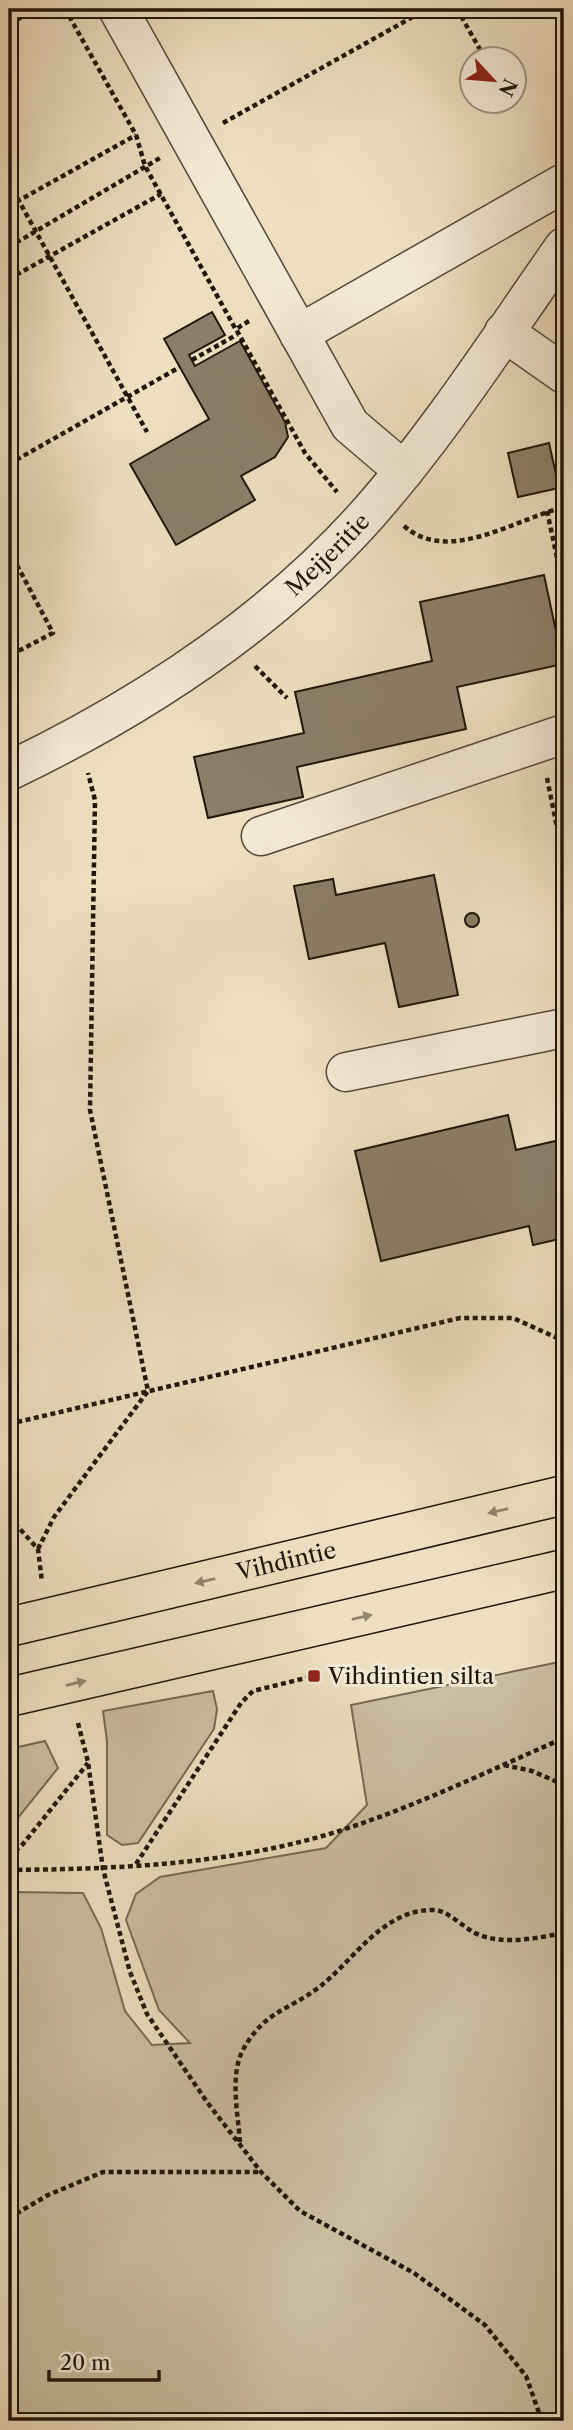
<svg xmlns="http://www.w3.org/2000/svg" width="573" height="2430" viewBox="0 0 573 2430" font-family="'Libre Caslon Text',serif">
  <style>
    .green { fill: #cabda1; stroke: #756a54; stroke-width: 2 }
    .building { fill: #8b7f68; stroke: #201608; stroke-width: 2 }
    .lines { fill: none; stroke-linecap: round; stroke-linejoin: round }
    .minor-casing { stroke: #534836; stroke-width: 41 }
    .major-casing { stroke: #201608; stroke-width: 41 }
    .path { stroke: #201608; stroke-width: 4.5; stroke-dasharray: 5 3.5; stroke-linecap: butt }
    .minor { stroke: #f3ead6; stroke-width: 38 }
    .major { stroke: #eddfc0; stroke-width: 38 }
    .oneway { fill: #91856d }
    .poi-dot { fill: #8f2418; stroke: #f3ead6; stroke-width: 2.5 }
    .labels { text-anchor: middle; stroke-width: 6; stroke-linejoin: round; paint-order: stroke }
    .street-label { font-size: 23px; fill: #201608; stroke: #f3ead6 }
    .poi-label { font-size: 23px; fill: #201608; stroke: #f3ead6; text-anchor: start }
  </style>
  <rect width="100%" height="100%" fill="#eddfc0"/>
  <filter id="stains"><feTurbulence type="fractalNoise" baseFrequency=".00286" numOctaves="4"/><feColorMatrix values="0 0 0 0 .2 0 0 0 0 .09 0 0 0 0 .02 0 0 0 .5 -.17"/></filter>
  <radialGradient id="worn" r=".72"><stop offset=".6" stop-color="#630" stop-opacity="0"/><stop offset="1" stop-color="#630" stop-opacity=".3"/></radialGradient>
  <!-- green -->
  <path class="green" d="M564 1661V2421H9V1892L83 1893 101 1928 125 2011 152 2045 190 2043 159 2010 126 1920 136 1894 160 1877 326 1848 367 1805 351 1705Z
    M213 1691 217 1709 214 1729 138 1843 122 1845 107 1835V1741L103 1711Z
    M45 1741 58 1768 9 1829V1749Z"/>
  <!-- building -->
  <path class="building" d="M212 312 225 335 189 355 195 366 240 341 285 422 288 437 275 457 241 476 255 500 176 545 130 464 209 419 164 339Z
    M549 443 559 488 518 497 508 453Z
    M544 575 563 664 457 687 466 729 297 767 303 797 208 818 194 757 304 733 295 692 432 661 420 602Z
    M434 875 458 995 399 1007 385 943 309 959 294 886 333 879 336 895Z
    M465 920a7 7 0 1 1 14 0a7 7 0 1 1-14 0Z
    M508 1115 516 1150 564 1139V1238L533 1245 529 1226 381 1261 355 1151Z"/>
  <g class="lines">
    <!-- minor casing -->
    <g class="minor-casing">
      <g id="minor">
        <path d="M118 9 350 425 404 471"/>
        <path d="M504 332 564 374"/>
        <path d="M299 334 564 183"/>
        <path id="s1" d="M9 771C140 708 267 626 365 517 439 434 500 338 564 247"/>
        <path d="M261 836 564 734"/>
        <path d="M346 1072 564 1028"/>
      </g>
    </g>
    <!-- major casing -->
    <g class="major-casing">
      <g id="major">
        <path id="s2" d="M9 1627 564 1495"/>
        <path d="M9 1697 564 1569"/>
      </g>
    </g>
    <!-- path -->
    <path class="path" d="M65 9 136 135 145 166 235 328
      M457 9 482 53
      M9 24 36 9
      M223 123 427 9
      M9 183 147 432
      M9 206 136 135
      M9 247 160 158
      M9 279 161 194
      M249 321 236 329 305 453 337 492
      M192 360 238 334
      M9 464 180 367
      M547 511 564 590
      M404 526C448 565 516 519 564 507
      M9 550 53 633 9 656
      M255 666 287 698
      M547 778 564 862
      M9 1424 460 1318H513L564 1341
      M9 1517 38 1549 42 1582
      M38 1549 54 1517 148 1391 90 1110 95 800 88 773
      M78 1723 88 1762 103 1869 130 1972 147 2014 207 2102 261 2172 300 2211 414 2273 485 2325 526 2376 542 2421
      M504 1765 532 1771 564 1785
      M9 1857 23 1844 88 1763
      M136 1864 241 1703 253 1691 314 1676
      M9 1870C124 1869 244 1864 354 1826 425 1802 495 1768 564 1738
      M240 2142C238 2113 229 2074 244 2048 265 2011 289 2010 318 1988 354 1961 382 1909 434 1910 447 1910 463 1927 475 1933 502 1946 536 1938 564 1933
      M9 2218 48 2195 103 2172H261
      M560 2421 564 2417"/>
    <!-- minor -->
    <use href="#minor" class="minor"/>
    <!-- major -->
    <use href="#major" class="major"/>
  </g>
  <!-- one-way arrows -->
  <defs><path id="oneway-solid" d="M-6-.8H1V-3.2L6.5 0L1 3.2V.8H-6Z" transform="scale(1.75)"/></defs>
  <g class="oneway">
    <use href="#oneway-solid" transform="translate(498 1511) rotate(167)"/>
    <use href="#oneway-solid" transform="translate(205 1581) rotate(167)"/>
    <use href="#oneway-solid" transform="translate(362 1617) rotate(-13)"/>
    <use href="#oneway-solid" transform="translate(76 1683) rotate(-13)"/>
  </g>
  <!-- markers -->
  <rect class="poi-dot" x="307" y="1669" width="14" height="14" rx="3.5"/>
  <g class="labels">
    <!-- street labels -->
    <g class="street-label">
      <text dy="8" stroke="none"><textPath href="#s1" startOffset="387">Meijeritie</textPath></text>
      <text dy="8" stroke="none"><textPath href="#s2" startOffset="285">Vihdintie</textPath></text>
    </g>
    <!-- poi labels -->
    <g class="poi-label">
      <text x="328" y="1684">Vihdintien silta</text>
    </g>
  </g>
  <!-- margin -->
  <rect width="573" height="2430" fill="none" stroke="#eddfc0" stroke-width="35"/>
  <rect x="10" y="10" width="552" height="2409" fill="none" stroke="#201608" stroke-width="3.5"/>
  <rect x="18" y="18" width="538" height="2395" fill="none" stroke="#201608" stroke-width="2"/>
  <!-- north arrow -->
  <g transform="translate(493 80) rotate(116)"><circle r="33" fill="#f3ead6" stroke="#9f9584" stroke-width="2"/>
  <path d="M0-5L12 26L0 18L-12 26Z" fill="#8f2418"/>
  <text y="-10" font-size="19" font-weight="bold" text-anchor="middle" fill="#201608">N</text>
  </g>
  <!-- scale -->
  <path d="M49 2370v10h110v-10" fill="none" stroke="#201608" stroke-width="3.5"/>
  <text x="60" y="2370" font-size="21" fill="#201608" stroke="#f3ead6" stroke-width="5" paint-order="stroke">20 m</text>
  <rect width="100%" height="100%" filter="url(#stains)"/>
  <rect width="100%" height="100%" fill="url(#worn)"/>
</svg>
